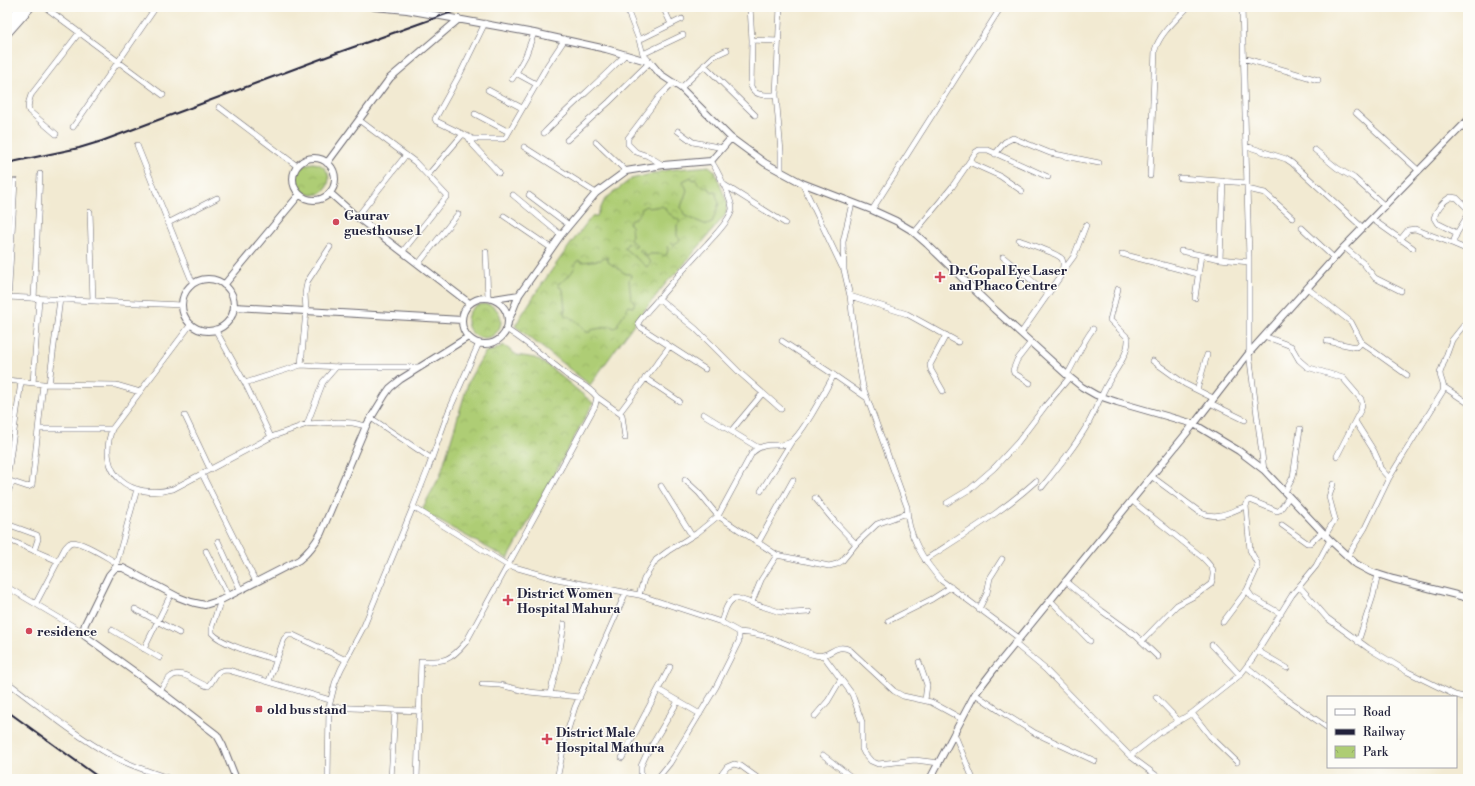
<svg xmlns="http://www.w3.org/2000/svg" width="1475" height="786" viewBox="0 0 1475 786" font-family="'Libre Bodoni',serif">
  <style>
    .park { fill: url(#park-crowns); stroke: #687858 }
    .garden { fill: #aecd74; stroke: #687858 }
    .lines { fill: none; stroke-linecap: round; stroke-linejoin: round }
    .minor-casing { stroke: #6b6870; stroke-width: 6 }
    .tertiary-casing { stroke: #6b6870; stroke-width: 8 }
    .trunk-casing { stroke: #6b6870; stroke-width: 10 }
    .minor { stroke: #fff; stroke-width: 5 }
    .tertiary { stroke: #fff; stroke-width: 6 }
    .trunk { stroke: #fff; stroke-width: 8 }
    .rail { stroke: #22223b; stroke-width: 2 }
    .poi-dot { fill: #d1495b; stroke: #fdfcf7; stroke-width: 1.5 }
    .labels { text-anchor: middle; stroke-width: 3; stroke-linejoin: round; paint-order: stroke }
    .poi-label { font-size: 13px; font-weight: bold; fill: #22223b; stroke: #fdfcf7; text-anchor: start }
  </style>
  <defs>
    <pattern id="park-crowns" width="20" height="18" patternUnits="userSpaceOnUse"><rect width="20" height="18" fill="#aecd74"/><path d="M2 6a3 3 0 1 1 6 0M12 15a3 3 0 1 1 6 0" fill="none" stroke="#95b065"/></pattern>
  </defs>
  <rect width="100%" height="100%" fill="#fdfcf7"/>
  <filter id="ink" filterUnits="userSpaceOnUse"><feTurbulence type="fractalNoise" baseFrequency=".025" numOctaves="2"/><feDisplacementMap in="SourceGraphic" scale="8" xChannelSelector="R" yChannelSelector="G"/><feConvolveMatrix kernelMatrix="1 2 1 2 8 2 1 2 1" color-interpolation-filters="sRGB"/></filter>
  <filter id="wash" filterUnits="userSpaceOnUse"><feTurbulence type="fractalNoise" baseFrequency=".012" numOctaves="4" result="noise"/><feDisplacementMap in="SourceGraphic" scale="16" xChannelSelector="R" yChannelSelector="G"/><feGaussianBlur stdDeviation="0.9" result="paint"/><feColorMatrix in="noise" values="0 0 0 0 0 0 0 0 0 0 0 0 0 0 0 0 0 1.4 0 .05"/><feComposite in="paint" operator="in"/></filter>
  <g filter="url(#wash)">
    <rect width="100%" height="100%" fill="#f2ead2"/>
    <!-- park -->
    <path class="park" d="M297 179a16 16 0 1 1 32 0a16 16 0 1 1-32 0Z
      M709 166 715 171 727 203 726 214 681 268 666 283 633 325 590 385 515 326C538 288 564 252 592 216H597L605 199 631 179 667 170Z
      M467 321a17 17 0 1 1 34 0a17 17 0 1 1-34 0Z
      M503 345 517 355 535 358 550 367 593 403 508 559 421 511 440 476 469 380 485 352 495 350Z"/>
    <!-- garden -->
    <path class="garden" d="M691 177 693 180 696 179 698 184 710 189 712 193 715 192 719 203 712 223 707 225 685 216 681 207 687 190 683 181Z
      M646 206 649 208 661 206 665 208 666 211 675 218 678 219 680 222 677 225V236L680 239 678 242 675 243 674 245 671 243 667 247 668 249 667 254 664 256 662 254H650L648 256 644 254 643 251 641 249 639 251 651 262 647 267 624 248 629 242 634 247 637 245 632 242 630 238 632 236 631 226 629 224 631 220C635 219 641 214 642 208Z
      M604 257 608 258V262L626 274H630L632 277 629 280 631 299 635 302 633 307 629 306 618 323V326L614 328 611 326 591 330 590 332H586C583 326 572 316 565 316L564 312 565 310 563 289 559 287V283C566 281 576 269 576 262L579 260 582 262 601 260Z"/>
  </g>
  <g filter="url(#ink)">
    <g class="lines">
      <!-- minor casing -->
      <g class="minor-casing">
        <path id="minor" d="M45 7 163 95
          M663 7 671 24
          M750 7 752 40 751 86C755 97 766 95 776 95
          M780 7 776 95 781 152V173
          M1242 7 1249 258V353L1264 470
          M485 23 461 72 435 119 436 121 473 139H503L506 137 547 66 565 39
          M639 40 682 19
          M752 40 779 41
          M643 54 683 35
          M1243 58 1318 80
          M704 65 755 115
          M516 73 526 55 534 33
          M512 79 516 73 536 84
          M681 88 714 56 727 50
          M488 90 522 108
          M219 107 297 166
          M1356 113 1419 171
          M475 114 509 132
          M359 120 415 162 447 196 403 251
          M73 127 156 7
          M678 131 693 142 723 148
          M544 133C570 106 599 82 625 55
          M56 134 29 111C27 105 29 101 31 95L79 33
          M468 137 473 145 499 173
          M567 140 609 102 650 62 643 54 639 40 626 7
          M596 142 626 171
          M137 145 193 284
          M1246 146 1286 159 1292 163 1363 228
          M524 147 596 193
          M1315 150 1337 168 1354 178 1385 206
          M995 154 1005 142 1013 138 1050 153 1099 163
          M969 162 1000 176 1022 191
          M663 165 648 156 636 152 628 144V138L659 97 674 82
          M428 175 463 134
          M1150 176 1155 50C1160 33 1176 20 1188 7
          M1180 178 1247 183
          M802 183 842 267
          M723 184 785 223
          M1247 189 1265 193 1293 218
          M513 195 561 235
          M529 195 569 225
          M852 203 843 242 844 270 850 296 856 347 863 387 907 507C907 534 924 562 942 581L1019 638
          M1468 209 1457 198 1451 197C1443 201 1436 210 1434 218L1437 223 1457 233 1468 215
          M872 210 1001 7
          M90 212 93 301
          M504 216 551 248
          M357 217 406 155
          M1372 219 1413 248
          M168 223 217 198
          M1302 228 1334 258
          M914 233 952 187 976 152 979 150H988L1048 177
          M1457 233 1454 240V244L1468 250
          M1019 240C1026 243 1058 253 1062 259 1065 265 1062 271 1060 277L1021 333
          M1400 240 1408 230 1415 229 1454 244
          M1344 247 1363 263 1375 278 1401 291
          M1181 251 1220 259 1249 262
          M486 252 488 298
          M1122 254 1198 274
          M1003 257 1048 294
          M1220 259 1223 181
          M419 263 458 214
          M1063 271 1074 256 1086 225
          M1307 288 1351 322 1362 343 1407 375
          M850 296 907 314 958 342
          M7 297 182 305
          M658 298 696 329 740 373 781 409
          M1195 298 1201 255
          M34 299 40 174
          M7 320 15 181
          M191 324 112 429C96 475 131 500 173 489L271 437 307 424 339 422 353 423 366 426
          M215 329 245 383 271 437
          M1264 336 1291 346 1299 360 1307 367 1343 378 1361 399 1362 404 1361 409 1337 456
          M782 341 828 371 867 398
          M1327 341 1356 347 1362 343
          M479 343 448 413 428 469 413 507 507 565 557 579 639 595 721 622 739 632V641L716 687 670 763 657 779
          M1153 361 1185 384 1213 398
          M301 365 306 311 305 294 307 282 330 247
          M705 369 640 327 638 323C644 314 653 305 660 297 675 279 691 261 707 244 714 236 731 219 732 209 732 200 717 169 711 161
          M1067 375C1076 360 1082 343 1093 329
          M645 378 679 401
          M7 380 43 384 116 385 140 392
          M33 383 39 299
          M245 383 301 365 340 367H421
          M1030 383 1014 373 1013 370 1017 360 1031 342
          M49 384 60 299
          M1444 387 1468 403
          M1197 390 1207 355
          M943 391 931 370 930 365 946 335
          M597 397 622 415 625 438
          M1210 403 1245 420
          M620 412 669 347
          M703 414 757 447
          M185 416 210 469
          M371 418 432 459
          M1355 421 1374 451 1378 460 1380 468 1389 478
          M307 424 323 382 336 367
          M39 429H112
          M731 431 762 394
          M202 474 256 582
          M1151 476 1201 513C1219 520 1229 512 1246 506
          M7 480 28 487 32 485 43 384
          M7 480 21 382
          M685 480 699 493 718 516 777 555 829 566 837 564 842 561 856 544 877 524 907 513
          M661 486 692 536
          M1042 487C1059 466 1076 445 1089 422 1096 409 1101 395 1108 383 1116 369 1129 354 1128 338L1110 320 1118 289
          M761 491 792 441
          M1285 492 1293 477 1300 429
          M7 495 12 482
          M815 498 834 521 856 544
          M1131 500 1202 557C1212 567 1216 570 1211 584L1196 595 1177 605 1142 641
          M947 503 970 489 994 468 1018 442 1046 405 1069 378
          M7 524 37 535 38 539 34 551
          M1282 525 1307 543H1310L1322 532
          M1325 536 1335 519 1329 497 1333 484
          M7 539 58 561
          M218 541 240 589
          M758 543 793 480
          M206 551 228 596
          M1347 557 1365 528 1389 478 1443 391C1445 383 1440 380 1440 373L1452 340 1468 320
          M925 560C963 535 1002 512 1036 481
          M116 565 137 489
          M1065 581 1102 611 1135 635 1158 657
          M1299 586 1327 618 1368 648 1408 672 1455 695 1468 698
          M7 587 83 632
          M639 595 644 579 656 560 668 551 697 533 718 516 752 453C766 439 781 450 792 441 804 432 825 390 834 375
          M221 600 212 626V633C222 645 261 655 276 660
          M1050 600 1090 641
          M752 602 761 580 777 555
          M36 603 65 548C67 546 68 544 70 543 78 538 109 559 117 563
          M135 609 179 633
          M979 609 987 593 990 578 1002 559
          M1281 614 1252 597 1247 590 1257 568V563L1250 550 1246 506 1248 501 1250 500 1277 511 1280 510 1289 497
          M888 621 932 599 951 587
          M721 622C724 614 727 600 736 598L780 612 792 613 809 612
          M1223 622 1247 590
          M112 630 160 658
          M739 632C757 633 773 638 789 645 798 649 806 653 815 655 830 659 834 642 850 650L894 691 903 696 931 702 962 719
          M1358 642 1373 596 1378 574
          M1014 643 1045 669 1130 756 1161 779
          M1212 645 1240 675
          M144 649 171 594
          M1258 651 1287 668
          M823 655 852 694 862 722V749L864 753 871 761 878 764 915 760 939 763
          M919 662 927 685 925 700
          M1247 667 1282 696 1328 728
          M269 681 284 639 288 635H293L346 660
          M7 682C41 707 74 735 112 756 131 766 151 772 171 779
          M482 684 500 685 529 692 580 697
          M659 690 700 714
          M160 691C163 686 167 679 172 676 182 669 198 684 208 686 216 679 213 670 228 670L330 700
          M550 693 557 668 564 624
          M975 694 1003 713 1035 733 1095 761
          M1156 697 1179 721
          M329 707 420 711
          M1192 713 1210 736 1237 762
          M815 716 828 701 841 679
          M954 733 973 779
          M823 755 854 779
          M1130 756 1162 731 1192 713 1240 675 1253 658 1292 595 1316 566 1330 540
          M622 758 670 667
          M328 779 329 707 335 683 341 669 364 626 413 507
          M391 779 395 710
          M417 779 421 661C445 662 450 661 466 642L595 406 597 397C590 387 577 382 567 375 547 359 528 343 506 329
          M557 779 566 736 575 707 626 592
          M641 779V766L646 755 678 701
          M718 779 727 767 734 764 741 766 759 779"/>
      </g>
      <!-- tertiary casing -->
      <g class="tertiary-casing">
        <path id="tertiary" d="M374 7 407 10 534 33 606 49 650 62 660 74 681 88 731 138 765 163 802 183 872 210 896 221 911 230 927 244 994 309 1067 375 1082 387 1096 395 1117 402 1194 424 1239 451 1264 470 1330 540 1356 564 1371 572 1393 579 1468 598
          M293 179a21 21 0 1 1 42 0a21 21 0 1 1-42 0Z
          M327 163 390 78 459 19
          M330 193 357 217 469 303
          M182 305a26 26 0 1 1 52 0a26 26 0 1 1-52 0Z
          M224 285 299 195
          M462 321a23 23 0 1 1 46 0a23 23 0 1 1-46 0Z
          M494 299 519 295
          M234 307 462 320
          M508 322 519 295 561 235 596 193 626 171 663 165 711 161 731 138
          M236 779 223 746 217 735 139 675 85 636 83 632 85 624 109 575 115 568H123L178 597 191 602 205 605 221 600 299 560C309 552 315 544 321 533L366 426 385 395 390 388 401 379 468 337
          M930 779 975 694 995 668 1194 424 1249 353 1344 247 1468 120"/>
      </g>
      <!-- trunk casing -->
      <g class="trunk-casing">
        <path id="trunk" d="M7 23 20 7
          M7 33 30 7"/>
      </g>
      <!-- minor -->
      <use href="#minor" class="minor"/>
      <!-- tertiary -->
      <use href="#tertiary" class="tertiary"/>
      <!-- trunk -->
      <use href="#trunk" class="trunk"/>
      <!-- rail -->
      <path class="rail" d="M7 163 79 148 102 141 334 54 466 7
        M7 711 101 779"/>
    </g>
  </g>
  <!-- markers -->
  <g class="poi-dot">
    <circle cx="336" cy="222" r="4"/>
    <path d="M938 271h4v4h4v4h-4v4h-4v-4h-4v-4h4z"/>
    <path d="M506 594h4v4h4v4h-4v4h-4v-4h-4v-4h4z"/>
    <circle cx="29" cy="631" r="4"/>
    <rect x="255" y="705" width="8" height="8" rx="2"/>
    <path d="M545 733h4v4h4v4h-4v4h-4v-4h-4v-4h4z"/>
  </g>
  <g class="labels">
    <!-- poi labels -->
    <g class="poi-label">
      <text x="344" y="220">Gaurav<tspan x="344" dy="15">guesthouse 1</tspan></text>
      <text x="949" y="275">Dr.Gopal Eye Laser<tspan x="949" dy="15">and Phaco Centre</tspan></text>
      <text x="517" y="598">District Women<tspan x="517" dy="15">Hospital Mahura</tspan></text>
      <text x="37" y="636">residence</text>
      <text x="267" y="714">old bus stand</text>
      <text x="556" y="737">District Male<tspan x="556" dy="15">Hospital Mathura</tspan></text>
    </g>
  </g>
  <!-- margin -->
  <rect width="1475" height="786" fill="none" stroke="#fdfcf7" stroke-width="24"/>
  <!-- legend -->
  <rect x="1327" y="696" width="130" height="72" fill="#fdfcf7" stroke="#a5a5ac"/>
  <rect x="1335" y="709" width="20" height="6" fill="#ffffff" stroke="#a5a5ac"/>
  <text x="1363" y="716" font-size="12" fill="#22223b">Road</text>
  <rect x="1335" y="729" width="20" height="6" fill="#22223b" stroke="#a5a5ac"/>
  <text x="1363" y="736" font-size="12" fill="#22223b">Railway</text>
  <rect x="1335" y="746" width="20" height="12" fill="url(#park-crowns)" stroke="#a5a5ac"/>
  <text x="1363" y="756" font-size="12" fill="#22223b">Park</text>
</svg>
